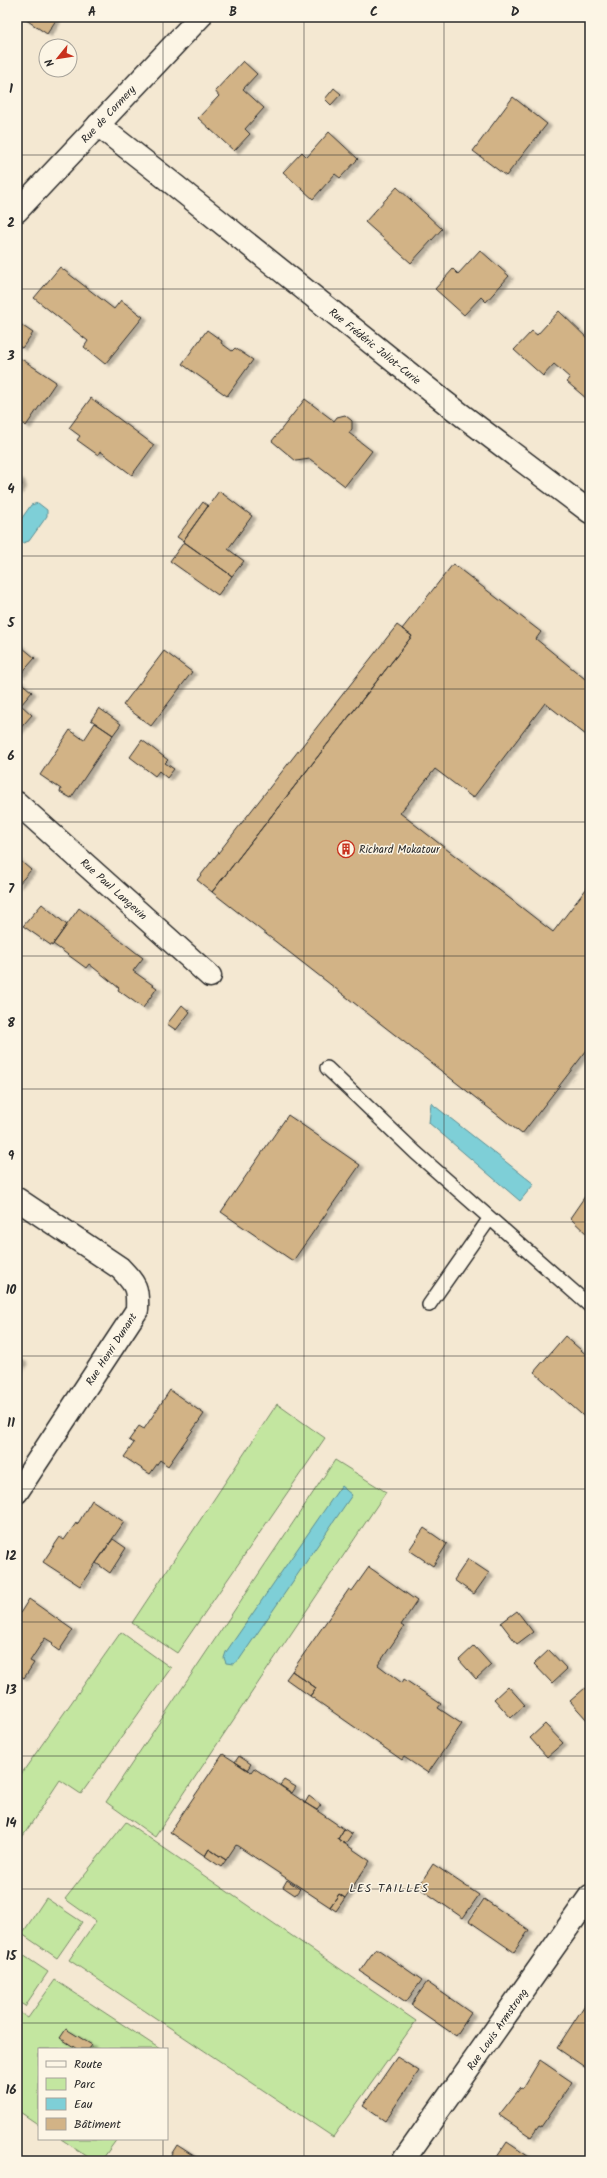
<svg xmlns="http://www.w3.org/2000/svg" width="607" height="2178" viewBox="0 0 607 2178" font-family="Kalam,sans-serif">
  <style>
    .green { fill: #c3e6a0; stroke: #786 }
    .water { fill: #7ecfd7; stroke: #5d8d92 }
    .building { fill: #d2b386; stroke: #2b2b2b; filter: url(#shadow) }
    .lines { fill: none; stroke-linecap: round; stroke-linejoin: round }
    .service-casing { stroke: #2b2b2b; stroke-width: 16 }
    .minor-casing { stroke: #2b2b2b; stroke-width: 25 }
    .tertiary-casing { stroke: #2b2b2b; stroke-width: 25 }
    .secondary-casing { stroke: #2b2b2b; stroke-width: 25 }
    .service { stroke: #fcf5e5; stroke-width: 13 }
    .minor { stroke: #fcf5e5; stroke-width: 22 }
    .tertiary { stroke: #fcf5e5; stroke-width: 22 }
    .secondary { stroke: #fcf5e5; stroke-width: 22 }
    .grid { fill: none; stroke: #2b2b2b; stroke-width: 1; stroke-opacity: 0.55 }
    .labels { text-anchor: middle; stroke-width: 3; stroke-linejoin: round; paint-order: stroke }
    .street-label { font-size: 11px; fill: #2b2b2b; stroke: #fcf5e5 }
    .poi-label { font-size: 11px; fill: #2b2b2b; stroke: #fcf5e5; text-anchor: start }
    .neighbourhood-label { font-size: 12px; letter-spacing: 1px; fill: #2b2b2b; stroke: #fcf5e5 }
    .neatline { fill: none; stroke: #2b2b2b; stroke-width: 1.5 }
    .grid-label { font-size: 13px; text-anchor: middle; font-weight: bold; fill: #2b2b2b }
  </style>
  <defs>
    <filter id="shadow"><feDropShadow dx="4.5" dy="2.5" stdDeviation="1" flood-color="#0004"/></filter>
  </defs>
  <rect width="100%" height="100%" fill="#f4e8d2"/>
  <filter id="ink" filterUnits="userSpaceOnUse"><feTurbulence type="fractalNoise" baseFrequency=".025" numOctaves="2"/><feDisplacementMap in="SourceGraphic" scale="8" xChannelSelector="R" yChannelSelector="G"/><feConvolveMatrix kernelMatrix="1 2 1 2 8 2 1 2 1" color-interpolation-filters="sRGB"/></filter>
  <g filter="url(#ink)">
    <!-- green -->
    <path class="green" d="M277 1404 325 1438 177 1653 132 1623Z
      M335 1460 386 1492 155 1837 106 1802Z
      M121 1632 171 1668 81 1794 60 1780 17 1845V1780Z
      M126 1822 416 2021 333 2137 69 1960 96 1921 65 1899Z
      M46 1898 82 1922 57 1958 22 1934Z
      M17 1951 48 1972 25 2006 17 2001Z
      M55 1980 160 2049H39V2125L17 2110V2011L28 2018Z
      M61 2139H117L101 2161H94Z"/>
    <!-- water -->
    <path class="water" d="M38 503 47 510V516L29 541 23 543 17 539V525L31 505Z
      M431 1103 534 1184 520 1201 429 1123Z
      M341 1486 352 1495 239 1660 233 1664 226 1663 224 1658 226 1652Z"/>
    <!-- building -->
    <path class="building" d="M22 17H52L56 20 47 34Z
      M243 61 257 74 243 89 264 108 245 129 250 134 234 151 198 118 219 96 215 91Z
      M334 88 341 94 331 105 325 99Z
      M513 97 547 124 506 176 473 151Z
      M329 132 358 159 340 178 335 174 313 199 283 172 302 152 307 157Z
      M397 187 442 229 411 263 365 222Z
      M480 250 509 276 486 302 481 297 464 315 435 289 453 269 458 274Z
      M60 267 114 309 121 300 143 317 105 364 84 347 88 341 34 298Z
      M559 311 590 341V396L587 399 567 382 570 378 554 364 543 376 514 350 532 331 537 335Z
      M17 322 33 333 22 348 17 345Z
      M207 330 222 341 221 343 232 351 235 348 253 360 227 396 182 364Z
      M20 358 56 382 26 426 17 419V363Z
      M91 398 154 445 132 475 100 451 98 455 77 440 80 436 69 428Z
      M305 399 334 421 337 417 345 415 352 421V429L349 433 372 451 345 486 310 459 296 461 272 441Z
      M17 476 20 478 22 485 17 492Z
      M219 491 252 516 228 549 244 561 232 576 183 541Z
      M203 502 208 506 183 541 177 537Z
      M184 542 232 576 218 595 170 561Z
      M453 564 541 632 536 639 590 683V730L586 735 545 703 473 798 435 769 400 813 553 932 590 884V1046L522 1134 212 892 412 636 402 629Z
      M397 625 412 636 212 892 197 880Z
      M17 643 35 658 20 675 17 673Z
      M164 651 192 672 151 726 123 705Z
      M17 679 32 692 21 705 32 715 17 732Z
      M99 708 121 724 113 735 91 720Z
      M95 723 113 735 71 798 60 792 61 789 40 775 70 730 84 740Z
      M142 740 168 760 165 763 174 769 167 778 159 771 155 776 130 757Z
      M17 858 31 870 17 886Z
      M42 904 67 925 52 946 23 926Z
      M79 908 143 958 133 971 157 988 143 1008 118 990 119 988 89 964 86 968 53 944Z
      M182 1005 190 1012 176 1030 167 1024Z
      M288 1115 360 1165 293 1261 221 1212Z
      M590 1189V1237L570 1218Z
      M565 1336 590 1358V1422L534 1372Z
      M18 1358 23 1361 17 1370V1359Z
      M170 1390 204 1414 168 1466 160 1460 150 1474 124 1457 134 1443 129 1440 139 1426 144 1429Z
      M92 1500 124 1522 80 1586 43 1562 60 1537 64 1540 76 1523 77 1525Z
      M424 1528 447 1544 433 1566 409 1550Z
      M113 1539 126 1548 110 1573 96 1563Z
      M468 1559 489 1573 474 1594 454 1580Z
      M369 1567 417 1601 401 1625 404 1627 378 1665 402 1683 404 1679 441 1704 438 1708 462 1724 428 1773 404 1757 402 1760 310 1696 316 1688 292 1671 349 1589 352 1591Z
      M29 1599 73 1630 59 1651 52 1646 53 1643 45 1638 30 1661 34 1663 24 1678 17 1674V1618Z
      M517 1611 533 1632 517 1644 501 1623Z
      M474 1646 491 1665 476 1679 459 1660Z
      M549 1650 567 1669 552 1683 534 1664Z
      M292 1671 316 1688 310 1696 286 1679Z
      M508 1686 525 1705 511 1718 494 1699Z
      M585 1688 590 1694V1718L587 1720 570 1701Z
      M545 1724 563 1743 547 1757 530 1738Z
      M223 1754 251 1772 254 1768 344 1829 338 1839 370 1861 345 1898 339 1894 330 1907 236 1845 226 1860 209 1849 205 1856 170 1832Z
      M239 1756 251 1764 247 1770 235 1762Z
      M284 1780 296 1787 292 1793 280 1785Z
      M309 1796 321 1805 317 1810 305 1803Z
      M344 1829 352 1834 345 1844 338 1839Z
      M209 1849 226 1860 221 1867 205 1856Z
      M433 1864 479 1895 463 1918 418 1887Z
      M287 1880 300 1889 295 1895 283 1887Z
      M339 1894 345 1898 336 1911 330 1907Z
      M484 1899 529 1930 514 1952 469 1921Z
      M376 1948 422 1980 406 2002 360 1971Z
      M427 1982 471 2013 456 2036 411 2005Z
      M590 1997V2070H589L557 2048Z
      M66 2029 92 2045 89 2049H77L60 2038Z
      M397 2057 419 2071 385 2121 363 2106Z
      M540 2060 572 2082 541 2127 539 2126 531 2137 499 2115 521 2087 523 2088Z
      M507 2142 535 2161H499L500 2159 497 2157Z
      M177 2145 197 2158 198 2157 204 2161H167Z"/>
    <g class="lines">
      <!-- service casing -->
      <g class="service-casing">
        <path id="service" d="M327 1068 416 1153 590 1306
          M429 1305 490 1218"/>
      </g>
      <!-- minor casing -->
      <g class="minor-casing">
        <path id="minor" d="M17 803 210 976
          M17 1199 120 1268C136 1285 138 1287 137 1310L17 1492
          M403 2161 590 1896"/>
      </g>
      <!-- tertiary casing -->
      <g class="tertiary-casing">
        <path id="tertiary" d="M98 125 172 183 446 403 590 512"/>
      </g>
      <!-- secondary casing -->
      <g class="secondary-casing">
        <path id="secondary" d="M17 211 200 17"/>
      </g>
      <!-- service -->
      <use href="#service" class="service"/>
      <!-- minor -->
      <use href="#minor" class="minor"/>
      <!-- tertiary -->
      <use href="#tertiary" class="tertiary"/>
      <!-- secondary -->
      <use href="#secondary" class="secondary"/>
    </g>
  </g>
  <!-- grid -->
  <path class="grid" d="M163 17V2049M304 17V2161M444 17V2161M17 155H590M17 289H590M17 422H590M17 556H590M17 689H590M17 822H590M17 956H590M17 1089H590M17 1222H590M17 1356H590M17 1489H590M17 1622H590M17 1756H590M17 1889H590M17 2023H590M163 2139V2161"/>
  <!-- icons -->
  <defs>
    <g id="building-ring" transform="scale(0.9)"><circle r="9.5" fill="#fcf5e5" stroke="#c8321e" stroke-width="1.5"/><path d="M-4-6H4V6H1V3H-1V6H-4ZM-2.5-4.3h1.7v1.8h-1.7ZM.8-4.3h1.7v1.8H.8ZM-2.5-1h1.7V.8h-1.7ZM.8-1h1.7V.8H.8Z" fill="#c8321e"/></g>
  </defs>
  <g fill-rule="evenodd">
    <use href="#building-ring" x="346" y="849"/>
  </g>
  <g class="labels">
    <!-- street labels -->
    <g class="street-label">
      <text transform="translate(108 114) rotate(-47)" y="4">Rue de Cormery</text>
      <text transform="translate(375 346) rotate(39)" y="4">Rue Frédéric Joliot-Curie</text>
      <text transform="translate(114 889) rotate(42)" y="4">Rue Paul Langevin</text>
      <text transform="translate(111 1349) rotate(-57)" y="4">Rue Henri Dunant</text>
      <text transform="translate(497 2029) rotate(-55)" y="4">Rue Louis Armstrong</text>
    </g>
    <!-- poi labels -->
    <g class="poi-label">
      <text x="359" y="853">Richard Mokatour</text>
    </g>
    <!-- neighbourhood labels -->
    <g class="neighbourhood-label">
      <text x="389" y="1892">LES TAILLES</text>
    </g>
  </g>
  <!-- margin -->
  <rect width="607" height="2178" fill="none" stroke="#fcf5e5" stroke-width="44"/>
  <!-- legend -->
  <rect x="38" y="2048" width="130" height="92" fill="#fcf5e5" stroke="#a8a49b"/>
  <rect x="46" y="2061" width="20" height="6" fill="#fcf5e5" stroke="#a8a49b"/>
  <text x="74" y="2068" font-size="12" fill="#2b2b2b">Route</text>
  <rect x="46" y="2078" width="20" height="12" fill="#c3e6a0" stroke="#a8a49b"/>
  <text x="74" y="2088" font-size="12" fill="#2b2b2b">Parc</text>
  <rect x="46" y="2098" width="20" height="12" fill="#7ecfd7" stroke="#a8a49b"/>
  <text x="74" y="2108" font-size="12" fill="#2b2b2b">Eau</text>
  <rect x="46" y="2118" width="20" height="12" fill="#d2b386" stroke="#a8a49b"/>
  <text x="74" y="2128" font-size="12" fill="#2b2b2b">Bâtiment</text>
  <!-- north arrow -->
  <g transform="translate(58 58) rotate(240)"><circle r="19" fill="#fcf5e5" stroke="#a8a49b"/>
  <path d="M0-3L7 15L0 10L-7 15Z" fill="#c8321e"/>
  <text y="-6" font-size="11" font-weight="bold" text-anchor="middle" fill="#2b2b2b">N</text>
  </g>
  <rect x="22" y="22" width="563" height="2134" class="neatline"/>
  <g class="grid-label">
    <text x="92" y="16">A</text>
    <text x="233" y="16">B</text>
    <text x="374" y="16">C</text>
    <text x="515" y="16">D</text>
    <text x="11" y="93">1</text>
    <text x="11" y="227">2</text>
    <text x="11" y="360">3</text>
    <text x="11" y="493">4</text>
    <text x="11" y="627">5</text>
    <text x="11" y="760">6</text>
    <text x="11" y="893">7</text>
    <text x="11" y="1027">8</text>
    <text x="11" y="1160">9</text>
    <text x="11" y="1294">10</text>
    <text x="11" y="1427">11</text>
    <text x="11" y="1560">12</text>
    <text x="11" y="1694">13</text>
    <text x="11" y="1827">14</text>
    <text x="11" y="1960">15</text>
    <text x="11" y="2094">16</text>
  </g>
</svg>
